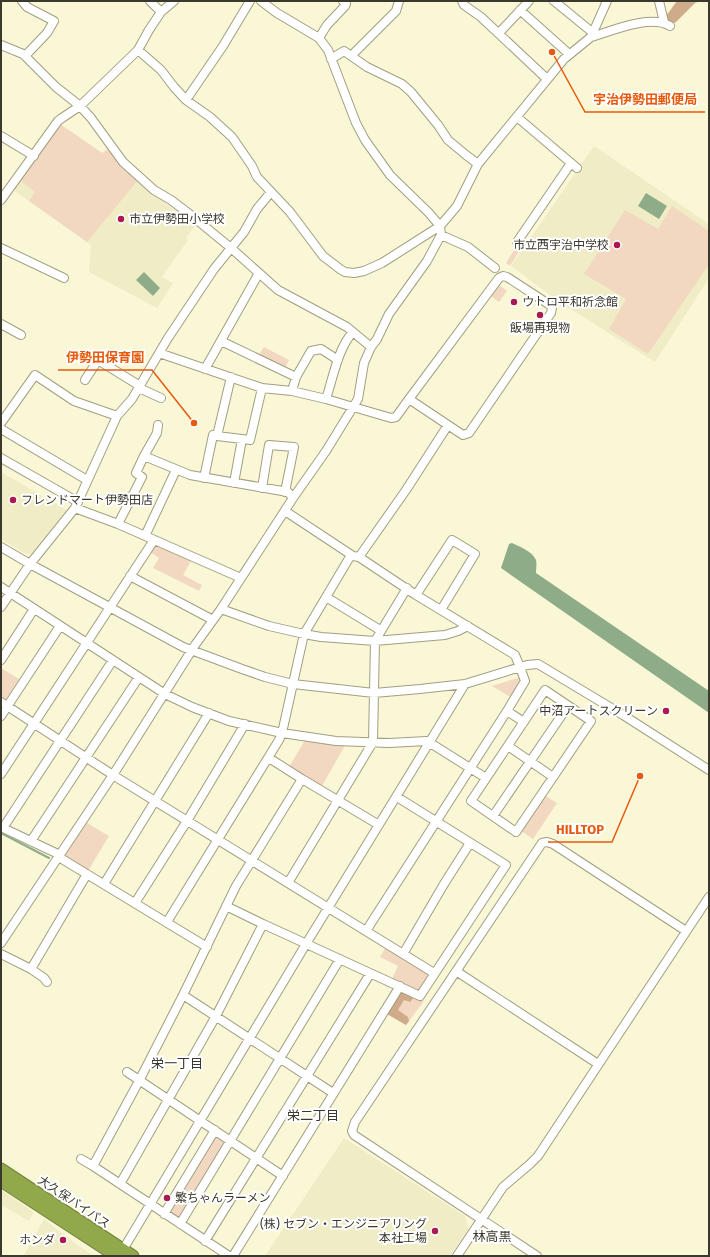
<svg xmlns="http://www.w3.org/2000/svg" width="710" height="1257" viewBox="0 0 710 1257" font-family="'Fira Sans','Noto Sans JP',sans-serif">
  <style>
    .built { fill: #f0ecc6 }
    .green { fill: #f2d8c1 }
    .forest { fill: #d0ab8a }
    .water { fill: #8eac88 }
    .lines { fill: none; stroke-linecap: round; stroke-linejoin: round }
    .stream { stroke: #8eac88; stroke-width: 2 }
    .minor-casing { stroke: #a29e81; stroke-width: 10 }
    .highway-casing { stroke: #738140; stroke-width: 13 }
    .minor { stroke: #fff; stroke-width: 8 }
    .highway { stroke: #91a84b; stroke-width: 11 }
    .poi-dot { fill: #ab1950; stroke: #fff; stroke-width: 1.5 }
    .labels { text-anchor: middle; stroke-width: 4; stroke-linejoin: round; paint-order: stroke }
    .poi-label { font-size: 12px; fill: #3b392d; stroke: #fff; text-anchor: start }
    .street-label { font-size: 12px; fill: #3b392d; stroke: #fff }
    .neighbourhood-label { font-size: 13px; fill: #3b392d; stroke: #fff }
    .leader { fill: none; stroke: #e8590c; stroke-width: 1.5 }
    .callout-dot { fill: #e8590c; stroke: #fff; stroke-width: 1.5 }
    .callout-label { font-size: 13px; text-anchor: middle; font-weight: bold; fill: #e8590c; stroke: #fff; stroke-width: 4; stroke-linejoin: round; paint-order: stroke }
  </style>
  <rect width="100%" height="100%" fill="#faf7d7"/>
  <!-- built -->
  <path class="built" d="M60 124 102 153 108 149 120 164 144 186 169 206 197 224 186 238 188 240 162 277 173 283 157 308 89 272 91 245 12 189Z
    M594 146 709 224V278L655 362 561 303 511 266Z
    M1 472 68 511 32 554H26L1 539Z
    M344 1138 465 1216 469 1229 450 1256H265Z
    M1 1190 34 1212 29 1221 1 1205Z
    M44 1219 75 1243 94 1256 24 1255Z"/>
  <!-- green -->
  <path class="green" d="M60 124 102 153 108 149 120 164 138 180 87 242 29 201 35 192 19 179Z
    M672 206 709 231V264L648 354 609 329 626 299 584 274 625 210 658 229Z
    M519 242 523 245 510 266 506 263Z
    M499 285 507 291 499 302 491 296Z
    M264 347 289 360 285 368 261 357 260 353Z
    M155 544 191 561 183 575 202 585 199 591 153 568 159 558 150 552Z
    M1 668 19 679 6 699 1 696Z
    M517 678 521 679 522 680 512 698 492 686Z
    M305 740 346 744 322 786 289 767Z
    M544 795 557 803 533 839 520 830Z
    M87 823 109 836 88 871 64 857Z
    M386 947 427 972 429 977 421 990 417 991 392 979 398 966 380 957Z
    M402 992 424 1001 406 1025 387 1014Z
    M215 1134 225 1140 226 1143 181 1218 178 1219 169 1214Z"/>
  <!-- forest -->
  <path class="forest" d="M677 1H700L695 3 675 23 667 20 666 16Z
    M402 992 414 997 410 1002 404 1000 398 1010 408 1017 409 1021 406 1025 387 1014 399 993Z"/>
  <!-- water -->
  <path class="water" d="M646 193 667 206 659 219 638 206Z
    M144 272 160 288 153 296 136 280Z
    M512 543C520 547 532 551 536 560 537 563 536 569 536 573L709 691V713L501 568 509 544Z"/>
  <g class="lines">
    <!-- stream -->
    <path class="stream" d="M1 833 49 858"/>
    <!-- minor casing -->
    <g class="minor-casing">
      <path id="minor" d="M22 1 27 7 54 21 47 33 25 56
        M150 1 161 12
        M462 1 464 5 481 17 547 79
        M554 1 592 32
        M659 1 664 22
        M520 10 569 54
        M499 33 529 1
        M591 37C612 31 650 14 670 26
        M319 38 327 25 345 6 346 4 343 1
        M1 45 23 54 56 87 80 106 91 118 123 162 154 190 171 200 192 216 231 248 278 290 347 327 371 347
        M138 50 161 70 174 87 186 100 210 117 232 137 252 166 257 177 290 212 323 256 340 269 345 272 354 273 364 271 382 263 440 226 457 206 478 164 564 59 591 37 607 1
        M351 56 396 11 399 1
        M331 59 344 51 367 67 402 84 411 92 438 125 448 140 466 155 478 164
        M186 100 223 46 250 1
        M517 117 577 168
        M1 136 34 156
        M1 200 58 121 62 118 80 106 138 50 149 30 161 12 174 1
        M441 235 468 247 495 268
        M517 242 571 163
        M1 248 64 278
        M1 324 21 335
        M221 341 296 377
        M159 353 262 388 292 391 326 399 391 418 396 417 409 399 499 278 503 276 507 277 550 305 552 308 551 313 469 433 463 435 409 399
        M205 369 259 273
        M231 377 217 436 250 440 262 388
        M85 380 98 360 140 386
        M139 388 161 398
        M292 391 296 377 311 351 321 349 338 360
        M326 399C333 378 338 348 353 332
        M1 423 35 375 74 401 117 416
        M1 429 87 480
        M144 456 190 475 288 492 293 498
        M1 458 78 502
        M204 478 213 435 217 436
        M234 483 242 439
        M262 488 269 445 294 447 285 492
        M75 508 118 524 241 578
        M285 511 353 556 359 557 416 595 515 655 520 667 525 681 507 711 366 931
        M118 524 142 477 136 473 144 456 157 433 158 425
        M145 536 176 470
        M1 547 30 564 183 647 242 669 265 677 293 684 374 693 420 689 465 684 527 665 538 664 623 715 709 770
        M359 557 406 490 448 425
        M130 576 213 620
        M1 587 165 694 192 707 229 721 282 733 336 741 389 743 427 741 486 778
        M416 595 452 540 475 554 441 610
        M326 597 380 630
        M1 607 30 564 75 508 117 416 132 399 168 338 214 269 244 232 257 209 271 192
        M221 609 269 626 304 634 321 637 375 641 445 635 458 631 468 626
        M1 660 34 609
        M545 690 591 721 516 832 471 801Z
        M1 702 116 777 434 973
        M507 711 524 722
        M1 716 60 626
        M508 746 553 777
        M269 758 302 779 379 825
        M1 774 154 540
        M493 816 568 706
        M1 827 56 853 62 859 207 947
        M3 828 113 660
        M31 841 139 677
        M288 883 373 742 375 641 407 588
        M104 884 209 713
        M135 903 187 821 245 724
        M226 906 263 924 420 996 506 865 397 797
        M167 922 279 740 282 733 304 634 351 555
        M1 943 113 775 195 645 221 609 293 498 326 451 358 399 364 363 371 347 377 339 389 314 427 261 441 235 440 226 429 213 390 175 365 140 356 123 328 50 319 38 277 13 261 1
        M1 954 31 969 87 874
        M403 954 444 884 470 843
        M31 969 44 978 47 982
        M456 971 598 1064
        M183 995 333 1093
        M127 1072 283 1176
        M81 1159 93 1166
        M120 1184 216 1016 263 924
        M164 1214 215 1130
        M180 1224 340 959
        M205 1241 370 974
        M121 1253 306 944 465 684
        M229 1256 93 1166 139 1081 183 995 236 886 302 779
        M233 1256 400 986
        M457 1256 503 1187 530 1164 538 1156 709 897
        M537 1256 354 1135 352 1131 355 1122 542 843 547 842 553 844 686 931"/>
    </g>
    <!-- highway casing -->
    <g class="highway-casing">
      <path id="highway" d="M1 1169 133 1256
        M1 1181 116 1256"/>
    </g>
    <!-- minor -->
    <use href="#minor" class="minor"/>
    <!-- highway -->
    <use href="#highway" class="highway"/>
  </g>
  <!-- markers -->
  <g class="poi-dot">
    <circle cx="121" cy="219" r="4"/>
    <circle cx="617" cy="245" r="4"/>
    <circle cx="514" cy="302" r="4"/>
    <circle cx="540" cy="315" r="4"/>
    <circle cx="13" cy="500" r="4"/>
    <circle cx="666" cy="711" r="4"/>
    <circle cx="167" cy="1198" r="4"/>
    <circle cx="435" cy="1231" r="4"/>
    <circle cx="63" cy="1240" r="4"/>
  </g>
  <g class="labels">
    <!-- poi labels -->
    <g class="poi-label">
      <text x="129" y="223">市立伊勢田小学校</text>
      <text x="609" y="249" text-anchor="end">市立西宇治中学校</text>
      <text x="522" y="306">ウトロ平和祈念館</text>
      <text x="540" y="332" text-anchor="middle">飯場再現物</text>
      <text x="21" y="504">フレンドマート伊勢田店</text>
      <text x="658" y="715" text-anchor="end">中沼アートスクリーン</text>
      <text x="175" y="1202">繁ちゃんラーメン</text>
      <text x="427" y="1228" text-anchor="end">(株) セブン・エンジニアリング<tspan x="427" dy="14">本社工場</tspan></text>
      <text x="55" y="1244" text-anchor="end">ホンダ</text>
    </g>
    <!-- street labels -->
    <g class="street-label">
      <text transform="translate(74 1202) rotate(34)" y="4">大久保バイパス</text>
    </g>
    <!-- neighbourhood labels -->
    <g class="neighbourhood-label">
      <text x="177" y="1068">栄一丁目</text>
      <text x="313" y="1120">栄二丁目</text>
      <text x="492" y="1241">林高黒</text>
    </g>
  </g>
  <!-- callouts -->
  <path class="leader" d="M552 52L585 112H705M194 423L152 370H58M640 776L612 842H548"/>
  <g class="callout-dot">
    <circle cx="552" cy="52" r="4"/>
    <circle cx="194" cy="423" r="4"/>
    <circle cx="640" cy="776" r="4"/>
  </g>
  <g class="callout-label">
    <text x="645" y="104">宇治伊勢田郵便局</text>
    <text x="105" y="362">伊勢田保育園</text>
    <text x="580" y="834">HILLTOP</text>
  </g>
  <!-- border -->
  <rect width="710" height="1257" fill="none" stroke="#3b392d" stroke-width="4"/>
</svg>
